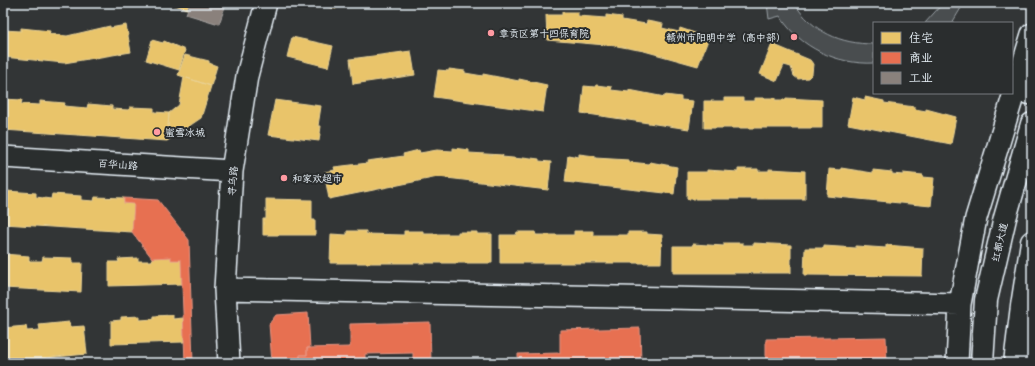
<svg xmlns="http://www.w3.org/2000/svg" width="1035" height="366" viewBox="0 0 1035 366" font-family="Kalam,'LXGW WenKai TC',sans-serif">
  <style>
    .green { fill: #494d4f; stroke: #989fa4 }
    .homes { fill: #e9c46a; stroke: #e9d295 }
    .shops { fill: #e76f51; stroke: #e79683 }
    .industry { fill: #8a817c; stroke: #a6a3a1 }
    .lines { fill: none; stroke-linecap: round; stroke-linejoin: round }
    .minor-casing { stroke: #e8f1f8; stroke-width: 24 }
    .major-casing { stroke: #e8f1f8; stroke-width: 25 }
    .minor { stroke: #2a2d2e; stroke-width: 21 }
    .major { stroke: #2a2d2e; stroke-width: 22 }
    .poi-dot { fill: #ff9aa2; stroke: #2a2d2e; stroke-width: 1.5 }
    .labels { text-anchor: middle; stroke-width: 4; stroke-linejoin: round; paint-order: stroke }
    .poi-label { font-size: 10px; fill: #e8f1f8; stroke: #2a2d2e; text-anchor: start }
    .street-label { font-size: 10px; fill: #e8f1f8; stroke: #2a2d2e }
  </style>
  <rect width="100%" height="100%" fill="#323536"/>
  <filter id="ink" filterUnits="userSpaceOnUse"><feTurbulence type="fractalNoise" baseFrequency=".025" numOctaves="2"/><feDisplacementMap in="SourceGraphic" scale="8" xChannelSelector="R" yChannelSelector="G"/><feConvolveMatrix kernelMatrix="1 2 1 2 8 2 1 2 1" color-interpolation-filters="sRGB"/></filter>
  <g filter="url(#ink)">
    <!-- green -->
    <path class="green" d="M767 3H794C813 32 840 44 874 44V63C837 65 799 47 780 16L769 19Z
      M943 3H964L952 23H925Z"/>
    <!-- homes -->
    <path class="homes" d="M169 3H189L187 9Z
      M315 3H338L336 9Z
      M562 12H578V16L606 18V15L622 17V20L646 24 647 21 663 24 662 28 679 32 680 28 695 33 694 37 708 40 698 66 644 51 617 46 547 40 546 15H562Z
      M126 25 131 52 64 63 3 57V30L21 31V28L50 31 49 34 67 36 110 26V28Z
      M292 37 333 46 328 67 287 57Z
      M152 40 163 43 164 41 185 50 179 70 146 60Z
      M772 44 810 60 813 64 812 74 808 78 798 79 794 76 791 67 784 65 777 81 760 74Z
      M411 51 415 75 353 84 350 59Z
      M185 55 209 61V63L217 66 211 86 178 75Z
      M449 69 465 71V73L483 76V74L519 81V79L547 85 543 112 434 97 438 70 449 71Z
      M184 77 211 86 201 118 167 141 169 113 179 105Z
      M596 85 612 87 611 90 629 92V90L665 97V95L681 97V100L693 101 689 129 581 113 584 86 595 87Z
      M853 97 865 100V97L884 101V103L915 107V109L926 111V109L956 117 951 144 848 124Z
      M724 98H743V101H755V98H775V100H786V98L822 100V128H704V101H724Z
      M3 99 22 100 21 104 40 105V101L65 103 64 106 87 108 88 104 112 106V109L129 110 130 107 154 108V112L169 113 167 141 3 130Z
      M275 100 321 106 318 126H321L319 141 268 135Z
      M453 148 469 150V153L503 155 502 157 523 159V157L539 159V161L551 162 548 190 438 177 329 199 324 172 335 170 334 167 368 163 367 161 404 156 403 154 419 150 420 153 437 150 453 151Z
      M579 154 595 156V158L629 160V162L649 164 650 162 677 167 674 194 565 182 568 155 579 157Z
      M841 168 873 173V170L892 172V174L903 175V173L923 175V177L934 178 931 206 827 196 829 169 841 170Z
      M738 169H758V171H769V169L805 171V199H687V172H707V170L738 172Z
      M6 191 36 193V197L51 199 52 194 81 196V200L94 201 95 197 124 198V203L134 204 132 232 3 224V195H6Z
      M266 199 312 200V220H315V235H263V219H266Z
      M347 231H366V234L404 235V231H423V234H458V232H477V234H492V263H330L331 234 347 235Z
      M574 231H593V235H628V232H647V234L662 235 661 263H500V235H516L517 232H535L536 235H574Z
      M724 243H743V245H754V243L791 245V273H673V246H692L693 244 724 246Z
      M886 245 923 248 922 276 804 275 805 248H824V246L856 248V246L886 248Z
      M3 254 29 256V261H42L43 257 72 258V263H82L81 292 3 288Z
      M171 257V260H181L182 284 109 286V262H119L118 259 138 258V261H152V258Z
      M173 315V319L183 318 184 342 111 344V321L121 320V317L140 316V320L154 319V316Z
      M69 322 70 327 84 326 87 354 3 362V328L26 326 27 331 40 330 39 325Z"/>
    <!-- shops -->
    <path class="shops" d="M124 198 158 200 189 240 193 363H185L181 260H171V257L152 258 132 232 134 204 124 203Z
      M308 313 310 348H307V355H300V363H272L269 324 276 315Z
      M430 322 431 363H413V353L365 354V363H300V355H307V348L350 347V324Z
      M640 328 641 363H623V358L575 360V363H510V361L518 360V354L560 353V330Z
      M886 337 887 363H766V339Z"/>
    <!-- industry -->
    <path class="industry" d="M190 3 226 4 219 24 186 14Z"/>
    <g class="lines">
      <!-- minor casing -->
      <g class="minor-casing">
        <path id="minor" d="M1014 90 1032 94
          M3 157 232 171
          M225 289 960 304
          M229 363 225 289 232 171 247 76 266 3
          M957 363 960 304 976 218 1032 34"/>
      </g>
      <!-- major casing -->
      <g class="major-casing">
        <path id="major" d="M982 363 986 300 1005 218 1032 124
          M1015 363 1022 306 1032 242"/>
      </g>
      <!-- minor -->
      <use href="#minor" class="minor"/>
      <!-- major -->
      <use href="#major" class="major"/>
    </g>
  </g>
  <!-- markers -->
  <g class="poi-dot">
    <circle cx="491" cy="33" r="4"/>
    <circle cx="794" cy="37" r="4"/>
    <circle cx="157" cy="132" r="4"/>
    <circle cx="284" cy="178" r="4"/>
  </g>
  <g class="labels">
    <!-- poi labels -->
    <g class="poi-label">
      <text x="499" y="37">章贡区第十四保育院</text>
      <text x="786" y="41" text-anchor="end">赣州市阳明中学（高中部）</text>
      <text x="165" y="136">蜜雪冰城</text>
      <text x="292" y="182">和家欢超市</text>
    </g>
    <!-- street labels -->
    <g class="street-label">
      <text transform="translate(118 164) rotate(4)" y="4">百华山路</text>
      <text transform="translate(232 181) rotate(-85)" y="4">寻乌路</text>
      <text transform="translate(999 242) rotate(-77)" y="4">红都大道</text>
    </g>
  </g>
  <!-- margin -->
  <rect width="1035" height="366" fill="none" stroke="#2a2d2e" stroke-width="16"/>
  <rect x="8" y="8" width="1019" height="350" fill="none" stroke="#e8f1f8" stroke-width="1.5" filter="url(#ink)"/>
  <!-- legend -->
  <rect x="873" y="22" width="140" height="72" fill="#2a2d2e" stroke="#767b7f"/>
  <rect x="881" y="32" width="20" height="12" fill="#e9c46a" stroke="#767b7f"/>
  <text x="909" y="42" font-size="12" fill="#e8f1f8">住宅</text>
  <rect x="881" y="52" width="20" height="12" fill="#e76f51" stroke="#767b7f"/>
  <text x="909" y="62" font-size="12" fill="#e8f1f8">商业</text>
  <rect x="881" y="72" width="20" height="12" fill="#8a817c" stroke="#767b7f"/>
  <text x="909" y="82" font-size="12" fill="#e8f1f8">工业</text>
</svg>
